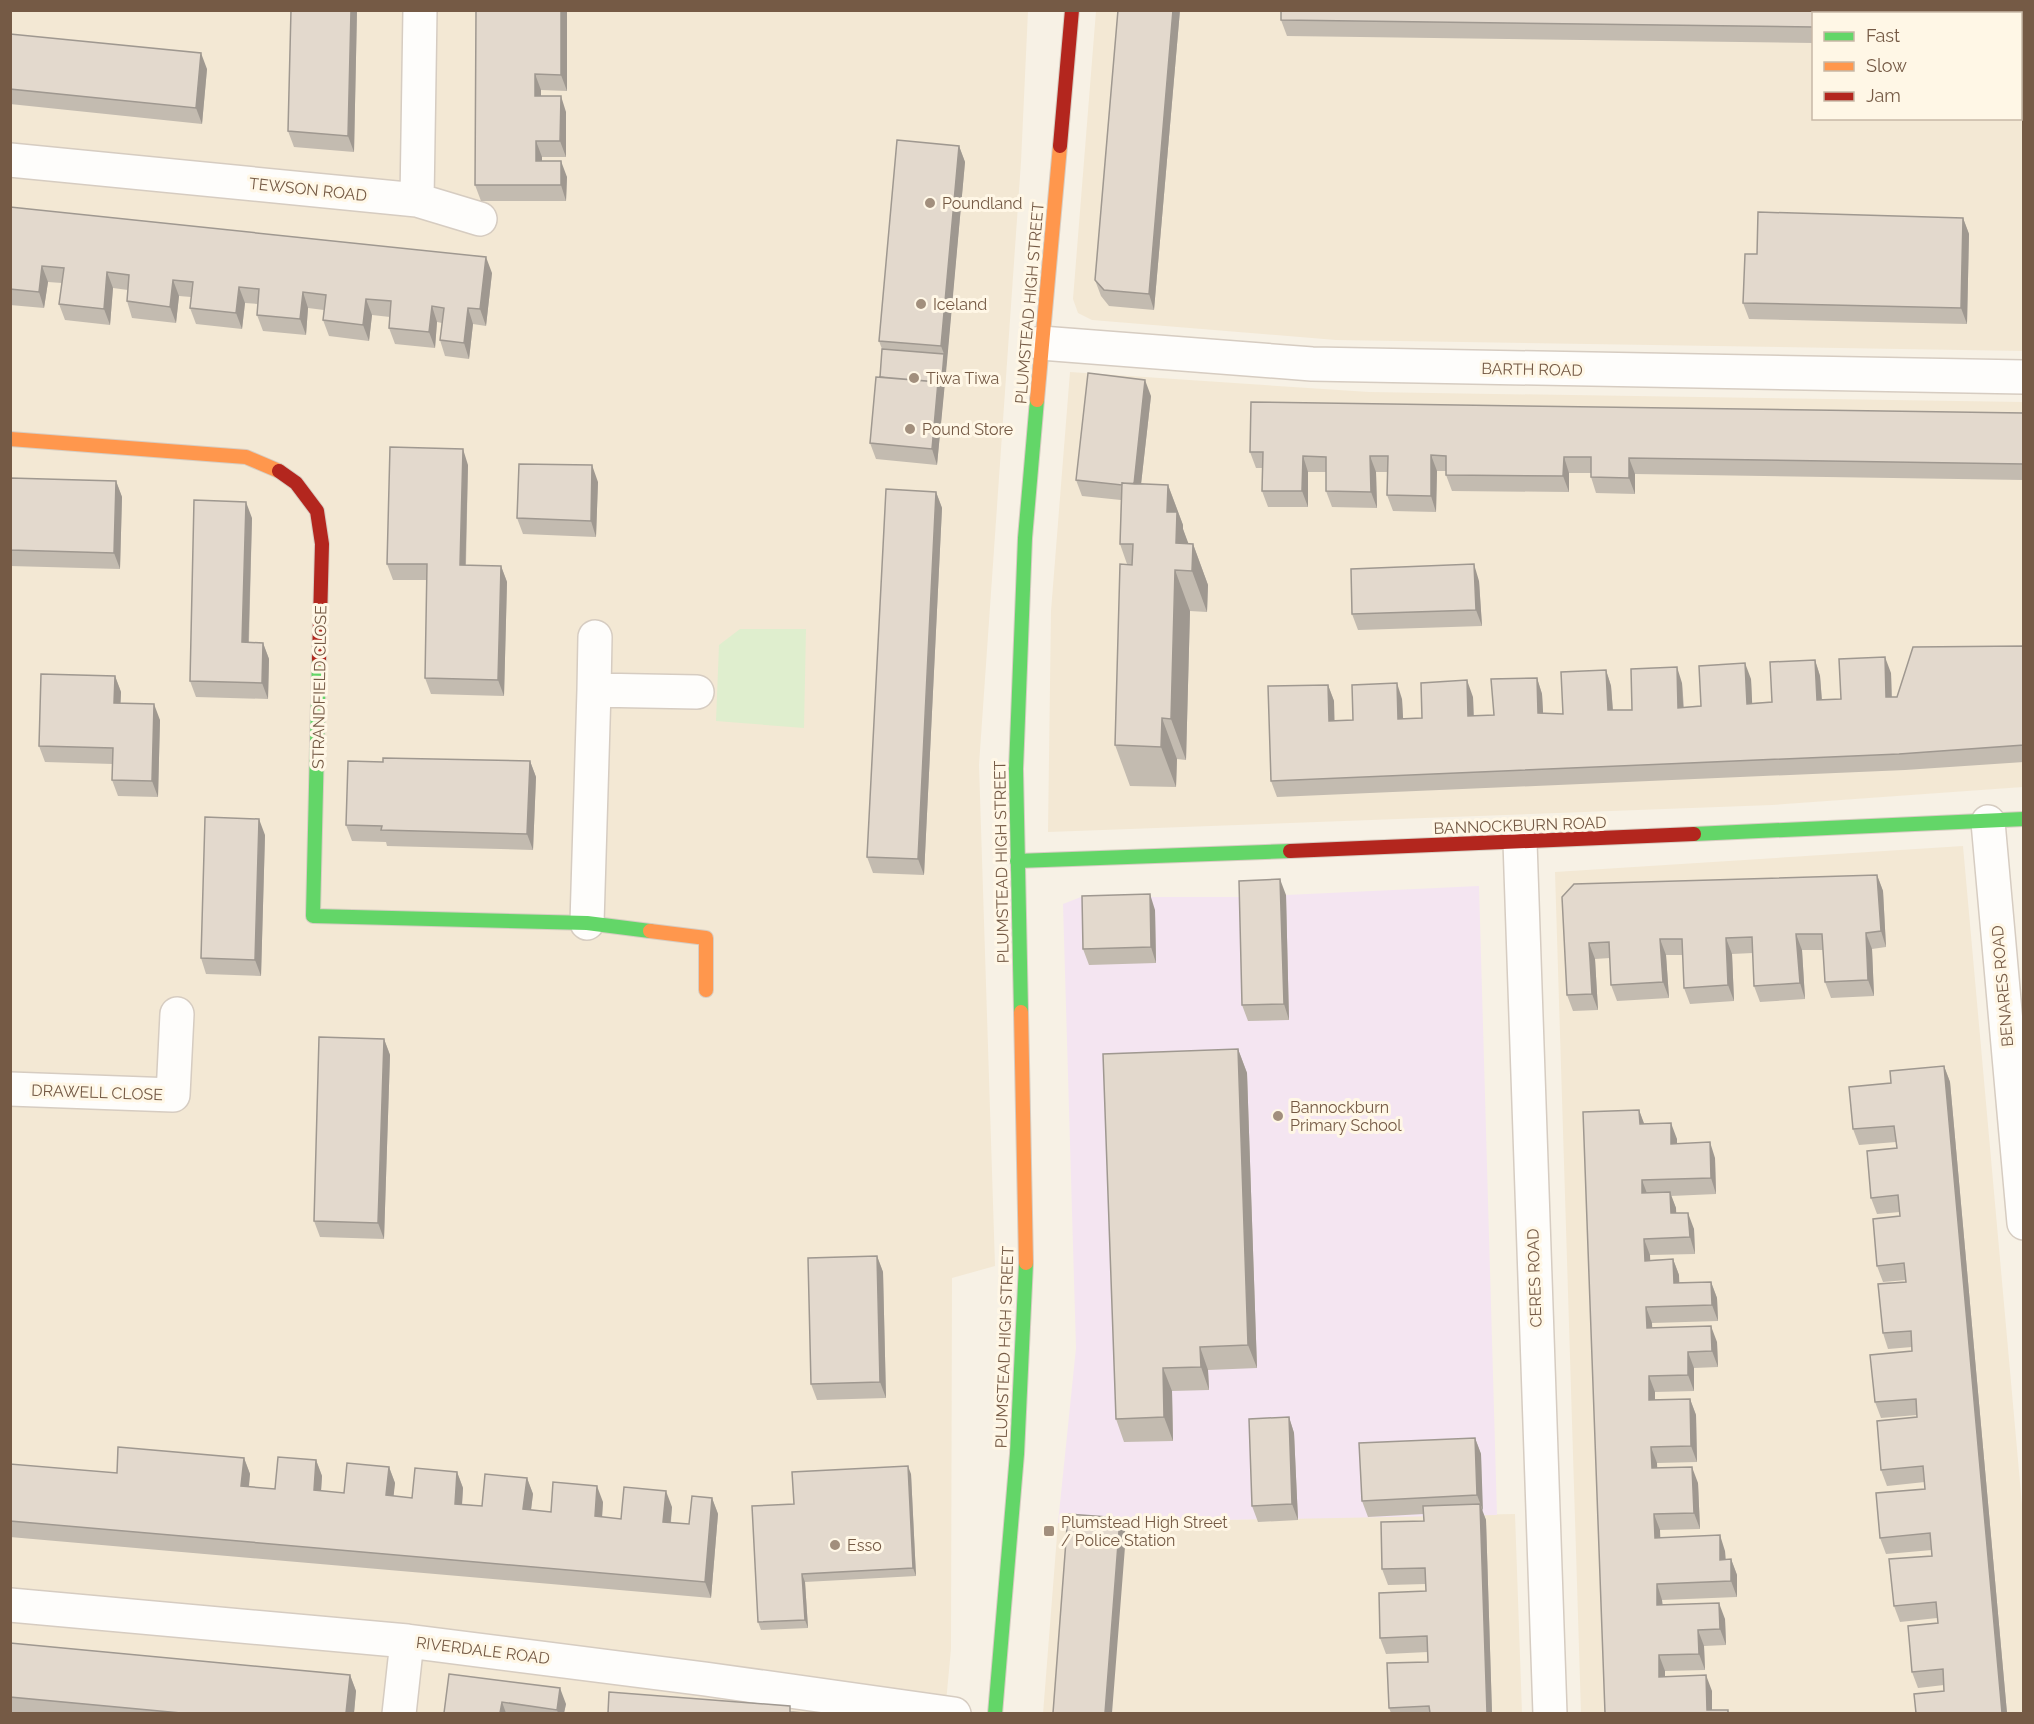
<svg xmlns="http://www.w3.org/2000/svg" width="2034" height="1724" viewBox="0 0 2034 1724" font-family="Raleway,sans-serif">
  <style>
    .residential { fill: #f3e8d4; fill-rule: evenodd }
    .education { fill: #f4e5f1 }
    .green { fill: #dfeece }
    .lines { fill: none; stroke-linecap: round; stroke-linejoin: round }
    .street-casing { stroke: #d6ccc1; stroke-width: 36 }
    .fast-casing { stroke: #d7cdc2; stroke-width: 16 }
    .slow-casing { stroke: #d7cdc2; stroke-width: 16 }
    .jam-casing { stroke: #d7cdc2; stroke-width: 16 }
    .street { stroke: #fefdfb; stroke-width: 33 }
    .fast { stroke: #63d668; stroke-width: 14 }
    .slow { stroke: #ff974d; stroke-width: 14 }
    .jam { stroke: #b3261e; stroke-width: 14 }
    .wall { fill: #c3bbb0 }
    .shaded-wall { fill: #9f9890 }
    .building { fill: #e3d9cd; stroke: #9f9890; stroke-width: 1.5 }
    .poi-dot { fill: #a28f7d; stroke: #fff7e6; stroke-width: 2 }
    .labels { text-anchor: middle; stroke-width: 6; stroke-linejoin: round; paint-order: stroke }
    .street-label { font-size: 16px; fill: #755a45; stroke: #fff7e6 }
    .poi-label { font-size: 16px; fill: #755a45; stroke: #fff7e6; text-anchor: start }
  </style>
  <rect width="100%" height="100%" fill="#f7f1e5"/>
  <!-- residential -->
  <path class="residential" d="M11 11H1028L1021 162 979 765 995 1266 952 1278 951 1649 945 1713 11 1714Z
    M1096 11H2023V351L1336 340 1092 320 1078 313 1073 299ZM1814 14H2020V118H1814Z
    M1070 372 1369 392 2023 402V787L1772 805 1048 832 1051 611Z
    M1963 846 2023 1516V1713H1581L1555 872Z
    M1515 1514 1522 1713 1043 1714 1058 1523Z"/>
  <!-- education -->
  <path class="education" d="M1479 886 1497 1515 1058 1523 1076 1348 1063 904 1081 897H1245Z"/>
  <!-- green -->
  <path class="green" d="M740 629H806L804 728 716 721 719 645Z"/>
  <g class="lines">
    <!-- street casing -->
    <g class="street-casing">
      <path id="street" d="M10 160 417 200 480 219
        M417 200 420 10
        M1041 343 1312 364 2024 377
        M594 690 595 637
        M1988 822 2024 1223
        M1520 842 1550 1714
        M587 923 594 690 697 692
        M10 1089 173 1095 177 1014
        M10 1605 407 1641 705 1679 954 1714
        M399 1714 407 1641"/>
    </g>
    <!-- fast casing -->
    <g class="fast-casing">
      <path id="fast" d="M319 659 313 916 587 923 650 931
        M1694 834 2024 819
        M1017 861 1290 851
        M1021 1012 1016 769 1025 538 1037 400
        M995 1714 1017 1454 1026 1263"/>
    </g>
    <!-- slow casing -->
    <g class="slow-casing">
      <path id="slow" d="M1037 400 1060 146
        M10 439 246 457 279 471
        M650 931 706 938V990
        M1021 1012 1026 1263"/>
    </g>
    <!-- jam casing -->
    <g class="jam-casing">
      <path id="jam" d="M1060 146 1072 10
        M279 471 296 483 317 511 322 544 319 659
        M1290 851 1694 834"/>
    </g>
    <!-- street -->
    <use href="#street" class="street"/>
    <!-- fast -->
    <use href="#fast" class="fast"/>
    <!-- slow -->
    <use href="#slow" class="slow"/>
    <!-- jam -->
    <use href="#jam" class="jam"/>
  </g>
  <!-- wall -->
  <path class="wall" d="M291 10H357L354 152 294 147 288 131Z
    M567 10V91L541 90V96L566 112V157H542V161L567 177 566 201H481L475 185Z
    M1118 10H1180L1154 310 1109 306 1101 296 1095 280Z
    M1281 10H1960V14H1814V43L1287 36 1281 20Z
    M10 34 207 69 202 124 10 104Z
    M959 146 965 162 937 465 876 459 870 443 880 377 882 349 879 341Z
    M10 207 492 273 486 326 473 324 469 359 445 356 440 340 442 323 437 322 435 348 395 344 389 328 390 317 372 315 369 341 329 336 323 320 324 310 308 308 306 335 263 331 257 315 258 304 245 303 242 329 196 324 190 308 191 297 179 296 176 323 132 318 127 301 128 290 113 288 110 325 65 320 59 304 62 283 48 282 44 308 10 305Z
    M1963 218 1969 234 1967 324 1749 319 1743 303 1757 254Z
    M1151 396 1141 484 1168 485 1183 525V529L1188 544H1193L1208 585 1207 612 1190 611 1186 760 1177 759 1176 787 1130 786 1115 745 1127 564 1120 544 1121 500 1082 496 1076 480Z
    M2024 413V480L1635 474V494L1596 493 1591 477V473H1569V492L1452 491 1446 475V471H1437L1436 512 1393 511 1387 495 1388 472H1376L1377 508 1332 507 1326 491V472H1308V507H1268L1262 491 1263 468H1256L1250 452Z
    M468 465 466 566H501L507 582 504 696 431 694 425 678 427 580H393L387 564Z
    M10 478 116 481 122 497 120 569 10 566Z
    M598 482 596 537 523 534 517 518Z
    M936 492 942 508 924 875 873 873 867 857Z
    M252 518 249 642 263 643 269 659 268 699 196 697 190 681Z
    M1479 581 1482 626 1358 630 1352 614Z
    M2024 646V762L1905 770 1277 797 1271 781 1328 685 1334 701V720H1353L1402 699 1403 719 1422 718 1473 697 1474 716 1494 715 1537 678 1542 694 1543 713 1563 714 1606 670 1611 686 1613 710H1632L1682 683 1684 707 1701 706 1751 679 1752 703 1772 702 1815 660 1820 676 1822 700 1841 699 1891 673 1892 697H1897Z
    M115 676 121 692 120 703 160 720 158 797 118 796 112 780 113 764 45 762 39 746Z
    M530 761 536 777 533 850 387 846 386 842 352 841 346 825 383 762Z
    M265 835 261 976 206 974 201 958Z
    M1877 875 1883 891 1886 947 1872 949 1874 996 1831 998 1825 982 1823 950H1802L1805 999 1760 1002 1754 986 1753 953 1732 954 1734 1001 1690 1004 1684 988 1683 955H1666L1669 998 1617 1001 1611 985 1610 958 1595 959 1598 1010 1573 1011 1567 995 1562 897Z
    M1286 895 1289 1020 1248 1021 1242 1005Z
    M1155 910 1156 963 1089 965 1083 949Z
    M384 1039 390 1055 384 1239 320 1237 314 1221Z
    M1238 1049 1247 1073 1257 1368 1208 1370 1209 1390 1172 1391 1173 1441 1124 1442 1116 1419Z
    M1944 1066 1950 1082 2007 1713H1916L1944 1691V1685L1918 1688 1912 1672 1938 1623 1937 1618 1900 1622 1894 1606 1932 1556V1550L1886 1554 1880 1538 1925 1489V1482L1887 1486 1881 1470 1917 1417V1415L1881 1418 1875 1402 1912 1351V1347L1888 1349 1883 1333 1906 1282V1280L1883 1282 1877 1266 1900 1216V1212L1877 1214 1871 1198 1897 1148 1896 1142 1859 1145 1853 1129 1891 1083Z
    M1639 1110 1644 1124 1677 1139V1143L1715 1158 1716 1194 1671 1196 1676 1208V1213L1694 1229 1695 1254 1650 1255V1260L1673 1259 1679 1275V1283L1711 1282 1717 1298 1718 1321 1652 1323V1328L1717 1342 1718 1367 1694 1368V1391L1655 1392V1400L1690 1399 1696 1415 1697 1462 1657 1463V1468L1698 1483 1700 1529 1660 1530V1538L1725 1551 1726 1560 1731 1559 1737 1575V1597L1662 1600 1663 1605 1725 1619 1726 1645 1704 1646 1705 1670 1665 1671V1677L1712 1691V1710L1605 1713Z
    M877 1256 883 1272 886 1398 817 1400 811 1384Z
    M1289 1417 1294 1433 1298 1520 1258 1522 1252 1506Z
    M1475 1438 1481 1454 1482 1511 1486 1520 1492 1713H1391L1389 1708 1428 1662V1652L1386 1654 1380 1638 1426 1591V1584L1388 1585 1382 1569 1424 1521V1514L1368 1517 1362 1501Z
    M244 1458 250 1474 249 1487 275 1489 316 1460 322 1476 321 1491 344 1493 389 1467 395 1483 393 1496 412 1498 457 1472 463 1488 462 1504 482 1506 527 1478 533 1494 531 1510 551 1512 603 1502 602 1517 621 1519 672 1507 671 1522 689 1524 712 1498 718 1514 711 1598 10 1537V1464L117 1473Z
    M911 1474 916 1576 805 1582 808 1628 761 1630 758 1622 794 1504Z
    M10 1643 350 1675 356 1691 354 1713H10Z
    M449 1674 566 1704 564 1713H444Z"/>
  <!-- shaded-wall -->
  <path class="shaded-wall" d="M351 10H357L354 152 348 136Z
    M561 10H567V91L561 75Z
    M1173 10H1180L1154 310 1149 294Z
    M1954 10H1960V14H1954Z
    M201 53 207 69 202 124 196 108Z
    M535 74 541 90V112L535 96Z
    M561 96 566 112V157L560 141Z
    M536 141 542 157V177L536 161Z
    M959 146 965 162 947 362 941 346Z
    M561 161 567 177 566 201 561 185Z
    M1963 218 1969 234 1967 324 1961 308Z
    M486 257 492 273 486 326 480 309Z
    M42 266 48 282 44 308 39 292Z
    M107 272 113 288 110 325 104 309Z
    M173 280 179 296 176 323 170 307Z
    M239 287 245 303 242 329 236 313Z
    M303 292 308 308 306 335 300 319Z
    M366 299 372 315 369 341 363 325Z
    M432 306 437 322 435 348 429 332Z
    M468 308 473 324 469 359 464 343Z
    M944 354 947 362 937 465 932 449 938 382Z
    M1145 380 1151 396 1139 502 1133 486Z
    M463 449 468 465 465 582 460 565Z
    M1431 455 1437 471 1436 512 1431 496Z
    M1303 456 1308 472V507L1302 491Z
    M1370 456 1376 472 1377 508 1371 492Z
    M1564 457 1569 473V492L1563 476Z
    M1629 458 1635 474V494L1629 478Z
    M592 465 598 482 596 537 591 521Z
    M116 481 122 497 120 569 114 553Z
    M1168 485 1183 525V529L1192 553 1176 543 1167 512Z
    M936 492 942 508 924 875 918 859Z
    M246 502 252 518 248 658 242 642Z
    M1193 544 1208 585 1207 612 1192 571Z
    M1474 564 1479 581 1482 626 1476 610Z
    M501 566 507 582 504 696 498 680Z
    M1175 570 1190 611 1186 760 1171 719Z
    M263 643 269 659 268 699 262 683Z
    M1885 657 1891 673 1892 713 1886 697Z
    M1815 660 1820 676 1823 716 1817 700Z
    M1745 663 1751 679 1753 720 1747 704Z
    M1677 667 1682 683 1684 724 1678 708Z
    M1606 670 1611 686 1614 726 1608 710Z
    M115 676 121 692 120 719 114 703Z
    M1537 678 1542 694 1544 729 1538 713Z
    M1467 680 1473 697 1474 732 1468 716Z
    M1397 683 1402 699 1404 735 1398 719Z
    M1328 685 1334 701 1335 737 1329 721Z
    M154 704 160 720 158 797 152 781Z
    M1162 718 1177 759 1176 787 1161 747Z
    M530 761 536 777 533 850 527 834Z
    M259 819 265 835 261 976 255 960Z
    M1877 875 1883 891 1886 947 1881 931Z
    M1280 879 1286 895 1289 1020 1284 1004Z
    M1150 894 1155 910 1156 963 1151 947Z
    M1866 933 1872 949 1874 996 1868 980Z
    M1796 934 1802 950 1805 999 1800 983Z
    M1726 938 1732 954 1734 1001 1728 985Z
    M1660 939 1666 955 1669 998 1663 982Z
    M1589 943 1595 959 1598 1010 1592 994Z
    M384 1039 390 1055 384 1239 378 1223Z
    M1238 1049 1247 1073 1257 1368 1248 1345Z
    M1944 1066 1950 1082 2007 1713H2002Z
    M1639 1110 1645 1126 1640 1124Z
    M1671 1123 1677 1139V1160L1671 1144Z
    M1710 1142 1715 1158 1716 1194 1711 1178Z
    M1642 1180 1648 1196 1642 1193Z
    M1670 1192 1676 1208 1677 1229 1671 1213Z
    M1688 1213 1694 1229 1695 1254 1690 1237Z
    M1644 1239 1650 1255 1651 1277 1645 1261Z
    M877 1256 883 1272 886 1398 880 1382Z
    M1673 1259 1679 1275 1680 1299 1674 1283Z
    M1711 1282 1717 1298 1718 1321 1712 1305Z
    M1646 1307 1652 1323 1653 1344 1647 1328Z
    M1711 1326 1717 1342 1718 1367 1712 1351Z
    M1200 1347 1208 1370 1209 1390 1201 1367Z
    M1688 1352 1694 1368V1391L1688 1375Z
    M1163 1368 1172 1391 1173 1441 1164 1417Z
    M1649 1376 1655 1392V1416L1649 1400Z
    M1690 1399 1696 1415 1697 1462 1691 1446Z
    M1289 1417 1294 1433 1298 1520 1292 1504Z
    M1475 1438 1481 1454 1483 1511 1477 1495Z
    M1651 1447 1657 1463 1658 1484 1652 1468Z
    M244 1458 250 1474 247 1503 241 1486Z
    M316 1460 322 1476 320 1506 314 1490Z
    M908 1466 911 1474 916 1576 913 1568Z
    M389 1467 395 1483 392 1511 386 1495Z
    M1692 1467 1698 1483 1700 1529 1694 1513Z
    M457 1472 463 1488 461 1520 455 1504Z
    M527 1478 533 1494 529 1525 523 1509Z
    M597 1486 603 1502 601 1532 595 1516Z
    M666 1491 672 1507 669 1538 663 1522Z
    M712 1498 718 1514 711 1598 705 1582Z
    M1480 1504 1486 1520 1492 1713H1487Z
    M1654 1514 1660 1530 1661 1554 1655 1538Z
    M1120 1518 1126 1534 1112 1713H1105Z
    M1720 1535 1725 1551 1726 1576 1720 1560Z
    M1731 1559 1737 1575V1597L1731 1581Z
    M802 1574 805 1582 808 1628 805 1620Z
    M1657 1584 1662 1600 1663 1621 1657 1605Z
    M1719 1603 1725 1619 1726 1645 1720 1629Z
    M1698 1630 1704 1646 1705 1670 1699 1654Z
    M1659 1655 1665 1671V1693L1659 1677Z
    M350 1675 356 1691 354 1713H346Z
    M1706 1675 1712 1691V1713L1707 1710Z
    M560 1688 566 1704 564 1713H558L557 1710Z
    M502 1702 506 1713H500Z"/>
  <!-- building -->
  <path class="building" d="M291 10H351L348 136 288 131Z
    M476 10H561V75L535 74V96H561L560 141H536V161H561V185H475Z
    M1118 10H1173L1149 294 1104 290 1095 280Z
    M1281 10H1954V14H1814V27L1281 20Z
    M10 34 201 53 196 108 10 89Z
    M897 140 959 146 941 346 879 341Z
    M10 207 486 257 480 309 468 308 464 343 440 340 444 308 432 306 429 332 389 328 391 301 366 299 363 325 323 320 326 295 303 292 300 319 257 315 259 289 239 287 236 313 190 308 193 282 173 280 170 307 127 301 129 275 107 272 104 309 59 304 64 268 42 266 39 292 10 289Z
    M1758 212 1963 218 1961 308 1743 303 1745 254H1757Z
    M882 349 944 354 941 390 938 382 880 377Z
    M1088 373 1145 380 1134 484 1122 483V485L1076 480Z
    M876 377 938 382 932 449 870 443Z
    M1251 402 2024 413V464L1629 458V478L1591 477V457H1564L1563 476 1446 475V456L1431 455V496L1387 495 1388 456H1370L1371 492 1326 491V457L1303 456 1302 491H1262L1263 452H1250Z
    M390 447 463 449 460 565 501 566 498 680 425 678 427 564H387Z
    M519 464 592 465 591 521 517 518Z
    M10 478 116 481 114 553 10 550Z
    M1122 483 1168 485 1167 512H1177L1176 543 1193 544 1192 571 1175 570 1171 719 1162 718 1161 747 1115 745 1120 564 1132 565 1133 544H1120Z
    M886 489 936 492 918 859 867 857Z
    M194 500 246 502 242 642 263 643 262 683 190 681Z
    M1474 564 1476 610 1352 614 1351 569Z
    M2024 646V745L1899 754 1271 781 1268 686 1328 685 1329 721 1353 720 1352 685 1397 683 1398 719 1422 718 1421 683 1467 680 1468 716 1494 715 1491 679 1537 678 1538 713 1563 714 1561 672 1606 670 1608 710H1632L1631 669 1677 667 1678 708 1701 706 1699 666 1745 663 1747 704 1772 702 1770 662 1815 660 1817 700 1841 699 1839 659 1885 657 1886 697H1897L1913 647Z
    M41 674 115 676 114 703 154 704 152 781 112 780 113 748 39 746Z
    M383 758 530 761 527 834 381 830 382 826 346 825 348 761 383 762Z
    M205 817 259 819 255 960 201 958Z
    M1877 875 1881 931 1866 933 1868 980 1825 982 1822 934H1796L1800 983 1754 986 1752 937 1726 938 1728 985 1684 988 1682 939H1660L1663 982 1611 985 1609 942 1589 943 1592 994 1567 995 1562 897 1574 884Z
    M1280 879 1284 1004 1242 1005 1239 881Z
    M1150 894 1151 947 1083 949 1082 896Z
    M319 1037 384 1039 378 1223 314 1221Z
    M1238 1049 1248 1345 1200 1347 1201 1367 1163 1368 1164 1417 1116 1419 1103 1054Z
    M1944 1066 2002 1713H1916L1914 1694 1944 1691 1943 1669 1912 1672 1908 1626 1938 1623 1936 1602 1894 1606 1889 1559 1932 1556 1930 1533 1880 1538 1876 1493 1925 1489 1923 1466 1881 1470 1877 1421 1917 1417 1916 1399 1875 1402 1870 1355 1912 1351 1911 1331 1883 1333 1878 1284 1906 1282 1904 1263 1877 1266 1873 1219 1900 1216 1898 1195 1871 1198 1867 1151 1897 1148 1894 1126 1853 1129 1849 1087 1891 1083 1890 1071Z
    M1639 1110 1640 1124 1671 1123V1144L1710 1142 1711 1178 1642 1180V1193L1670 1192 1671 1213H1688L1690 1237 1644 1239 1645 1261 1673 1259 1674 1283 1711 1282 1712 1305 1646 1307 1647 1328 1711 1326 1712 1351 1688 1352V1375L1649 1376V1400L1690 1399 1691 1446 1651 1447 1652 1468 1692 1467 1694 1513 1654 1514 1655 1538 1720 1535V1560L1731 1559V1581L1657 1584V1605L1719 1603 1720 1629 1698 1630 1699 1654 1659 1655V1677L1706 1675 1707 1710H1728V1713H1605L1583 1112Z
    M877 1256 880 1382 811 1384 808 1258Z
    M1289 1417 1292 1504 1252 1506 1249 1419Z
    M1475 1438 1477 1495 1362 1501 1359 1443Z
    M118 1447 244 1458 241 1486 275 1489 278 1457 316 1460 314 1490 344 1493 347 1463 389 1467 386 1495 412 1498 415 1468 457 1472 455 1504 482 1506 485 1474 527 1478 523 1509 551 1512 553 1482 597 1486 595 1516 621 1519 624 1487 666 1491 663 1522 689 1524 692 1496 712 1498 705 1582 10 1521V1464L117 1473Z
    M908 1466 913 1568 802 1574 805 1620 758 1622 752 1506 794 1504 792 1472Z
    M1480 1504 1487 1713H1430L1429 1706 1389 1708 1387 1663 1428 1662 1427 1636 1380 1638 1379 1593 1426 1591 1425 1568 1382 1569 1381 1522 1424 1521 1423 1506Z
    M1068 1514 1120 1518 1105 1713H1053Z
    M10 1643 350 1675 346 1713H181L10 1697Z
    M449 1674 560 1688 557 1710 502 1702 500 1713H444Z
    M609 1692 790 1706V1712L804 1713H608Z"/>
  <!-- markers -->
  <g class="poi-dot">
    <circle cx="930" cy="203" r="6"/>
    <circle cx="921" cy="304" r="6"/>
    <circle cx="914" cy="378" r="6"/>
    <circle cx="910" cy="429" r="6"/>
    <circle cx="1278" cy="1116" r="6"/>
    <rect x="1043" y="1525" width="12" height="12" rx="3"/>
    <circle cx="835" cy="1545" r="6"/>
  </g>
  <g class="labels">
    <!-- street labels -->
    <g class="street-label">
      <text transform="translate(308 189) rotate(6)" y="6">TEWSON ROAD</text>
      <text transform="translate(1029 303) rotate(-85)" y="6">PLUMSTEAD HIGH STREET</text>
      <text transform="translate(1532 369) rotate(1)" y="6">BARTH ROAD</text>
      <text transform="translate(319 687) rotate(-89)" y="6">STRANDFIELD CLOSE</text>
      <text transform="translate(1520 825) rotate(-2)" y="6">BANNOCKBURN ROAD</text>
      <text transform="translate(1001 862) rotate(-91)" y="6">PLUMSTEAD HIGH STREET</text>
      <text transform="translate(2002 986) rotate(-95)" y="6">BENARES ROAD</text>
      <text transform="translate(97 1092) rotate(2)" y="6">DRAWELL CLOSE</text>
      <text transform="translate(1534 1278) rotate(-92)" y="6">CERES ROAD</text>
      <text transform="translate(1004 1347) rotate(-88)" y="6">PLUMSTEAD HIGH STREET</text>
      <text transform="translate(483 1650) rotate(7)" y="6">RIVERDALE ROAD</text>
    </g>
    <!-- poi labels -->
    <g class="poi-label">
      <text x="942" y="209">Poundland</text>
      <text x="933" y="310">Iceland</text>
      <text x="926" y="384">Tiwa Tiwa</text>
      <text x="922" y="435">Pound Store</text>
      <text x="1290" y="1113">Bannockburn<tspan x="1290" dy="18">Primary School</tspan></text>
      <text x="1061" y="1528">Plumstead High Street<tspan x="1061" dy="18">/ Police Station</tspan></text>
      <text x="847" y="1551">Esso</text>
    </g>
  </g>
  <!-- border -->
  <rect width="2034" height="1724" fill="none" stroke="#755a45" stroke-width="24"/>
  <!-- legend -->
  <rect x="1812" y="12" width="210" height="108" fill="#fff7e6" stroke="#c8b8a6" stroke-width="1.5"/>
  <rect x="1824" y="32" width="30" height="9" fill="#63d668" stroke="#c8b8a6" stroke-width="1.5"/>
  <text x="1866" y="42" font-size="18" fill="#755a45">Fast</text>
  <rect x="1824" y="62" width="30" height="9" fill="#ff974d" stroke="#c8b8a6" stroke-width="1.5"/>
  <text x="1866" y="72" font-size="18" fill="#755a45">Slow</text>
  <rect x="1824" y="92" width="30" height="9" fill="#b3261e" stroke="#c8b8a6" stroke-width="1.5"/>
  <text x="1866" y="102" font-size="18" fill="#755a45">Jam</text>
</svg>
